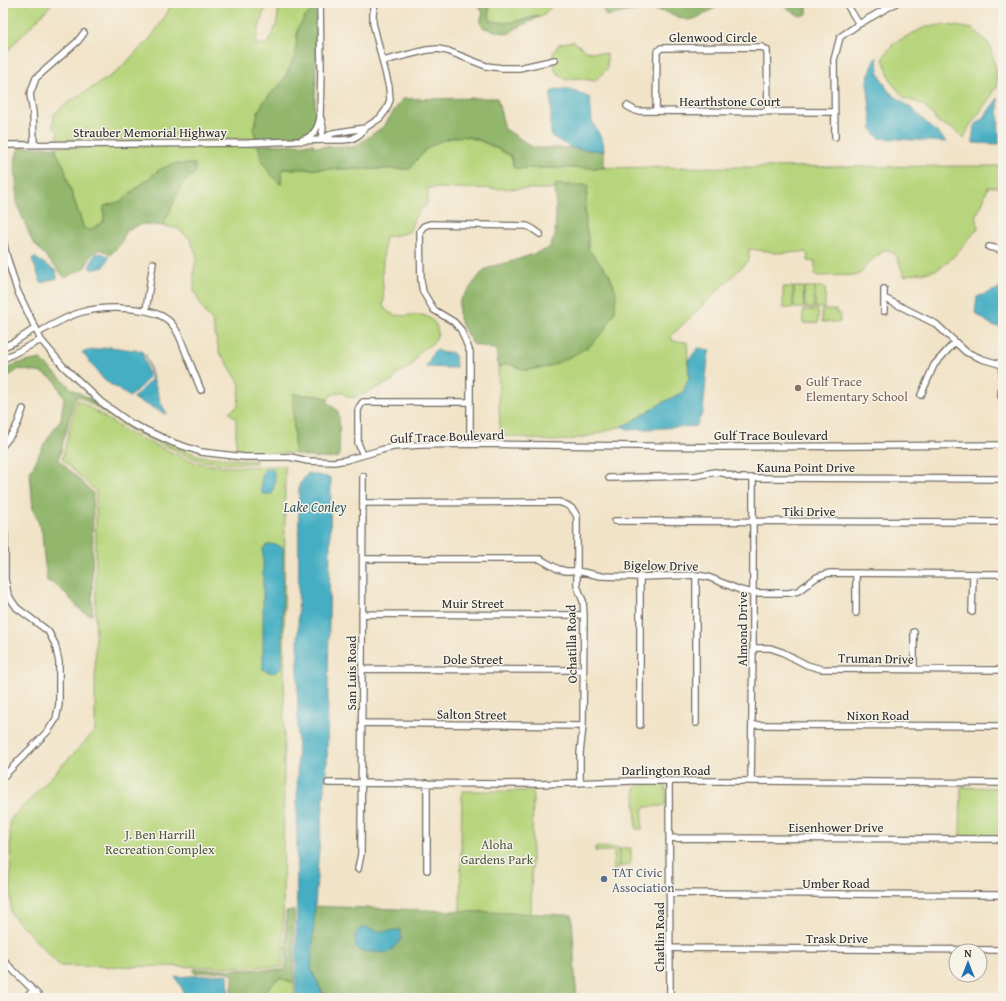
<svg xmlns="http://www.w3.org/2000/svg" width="1006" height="1001" viewBox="0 0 1006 1001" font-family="'Gentium Book Plus',serif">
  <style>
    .green { fill: #b7d57c; stroke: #718054 }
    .forest { fill: #91b66c; stroke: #5e704c }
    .water { fill: #44aec3; stroke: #386c77 }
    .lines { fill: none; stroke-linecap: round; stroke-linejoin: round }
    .minor-casing { stroke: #706b62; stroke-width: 8 }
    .minor { stroke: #fff; stroke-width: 5.5 }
    .education-dot { fill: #8d6e63; stroke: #f7f3e8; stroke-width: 1.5 }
    .service-dot { fill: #5c6f8a; stroke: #f7f3e8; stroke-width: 1.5 }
    .labels { text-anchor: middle; stroke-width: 3; stroke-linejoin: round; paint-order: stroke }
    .street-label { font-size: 13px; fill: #2b2b2b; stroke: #f7f3e8 }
    .education-label { font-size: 13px; fill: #785e54; stroke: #f7f3e8; text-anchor: start }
    .park-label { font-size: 13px; fill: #4e563f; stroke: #f7f3e8 }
    .service-label { font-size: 13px; fill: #4e5e75; stroke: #f7f3e8; text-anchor: start }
    .water-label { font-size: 14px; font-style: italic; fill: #345960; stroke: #f7f3e8 }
  </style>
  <rect width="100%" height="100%" fill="#f7f3e8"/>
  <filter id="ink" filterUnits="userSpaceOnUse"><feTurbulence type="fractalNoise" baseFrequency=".025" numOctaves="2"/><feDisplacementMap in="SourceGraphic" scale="8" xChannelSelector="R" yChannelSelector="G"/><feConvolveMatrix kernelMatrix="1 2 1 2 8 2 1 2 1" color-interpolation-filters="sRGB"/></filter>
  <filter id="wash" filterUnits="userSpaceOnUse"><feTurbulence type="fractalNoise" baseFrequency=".012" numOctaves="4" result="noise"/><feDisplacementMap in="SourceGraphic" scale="16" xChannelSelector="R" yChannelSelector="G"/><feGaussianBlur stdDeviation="0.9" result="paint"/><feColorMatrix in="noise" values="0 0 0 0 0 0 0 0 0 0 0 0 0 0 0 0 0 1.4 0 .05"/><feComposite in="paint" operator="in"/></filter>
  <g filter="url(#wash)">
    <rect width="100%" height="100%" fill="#f1e3c7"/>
    <!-- green -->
    <path class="green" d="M3 3H53L12 46 3 57Z
      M172 3H271L263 13 255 44H268L277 23 279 3H317V6L305 17 298 28 295 56 289 69 282 82 264 101 258 112 254 128V132L256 139 57 141 58 132 53 127 54 114 69 102 114 74 149 40 165 17Z
      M489 3H555L543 15 507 23 490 21Z
      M948 25 973 29 989 44 996 68 997 88 992 91V95L969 127 964 139 955 130 936 121 933 115 922 104 904 98 892 83 883 59 885 58 884 56 894 43 927 26Z
      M573 41 586 51 607 54V69L595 81 577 78 566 80 555 71 553 53 559 44Z
      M459 136C478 138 494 147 511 156L514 168 1003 166V187H988L982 204 978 212 976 213 978 228C968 239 951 263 938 269 929 273 917 273 907 275L905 277 896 255 886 249 869 262 859 275 817 276 815 274V262L808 261V255L805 252 775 253 768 251 749 249V260L671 336 673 341 687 342 689 378 683 392 660 404 628 424 593 435 569 440 551 441 511 436H500L498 367 508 364 525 370 548 367 605 330 615 311 616 292 609 274 588 249V238L586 227 585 209 588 185H555V189L428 188 427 204 419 211 415 217 409 232 403 234 385 237 382 275 384 302 382 303C392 328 419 305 433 321 438 326 439 335 435 341 432 345 423 348 420 352 416 355 415 361 412 365 405 372 396 369 394 380L354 398 348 397 342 392 336 393 330 396 328 400 321 396 294 394V453L250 454 241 449 236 447V418L229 413 238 406 240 384 226 361 220 355 212 321 203 309 194 290V269L197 256 190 239 177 228 163 226 182 184 195 173 159 170 129 194 123 201 104 206V221L90 230 84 229 69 185 64 166 56 152 57 147 258 145 262 162 282 169H410C418 157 427 146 440 141 446 139 453 138 459 136Z
      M783 287H793V308H783Z
      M794 287H803L804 308H794Z
      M804 287H814V308H805Z
      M815 287H825V308H815Z
      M803 310H818V323H803Z
      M822 310H836V313H840V322H822Z
      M77 399 130 434 194 462 222 467 285 466 283 967 60 966 11 914 10 820 95 731 96 492 62 459Z
      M111 412 130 427 173 446 201 456 244 460H256V463L222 464 195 459 132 431 108 415Z
      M661 783 665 786 666 788V804L662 806 645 807 644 810H643L642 829H636L635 790 638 785 639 784Z
      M961 787 1001 788 1000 837 960 836Z
      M462 791H533L531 914 460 911Z
      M595 847 619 848V867L617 870 616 876H614V851H595Z
      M620 848H631V862L629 865 620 867Z
      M279 978 294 983V998H261L267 989Z"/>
    <!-- forest -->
    <path class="forest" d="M477 3H488L490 21 507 23 541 16 515 29 508 34 484 28 480 23 483 13Z
      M600 3H683L689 4 691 3H733L715 8 697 18 688 20 678 17 672 14 648 8 606 16Z
      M778 3H807V14L800 16Z
      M316 7V71L314 128C305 143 273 139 256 139L254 132V128L258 112 264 101 282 82 289 69 295 56 298 28 305 17Z
      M497 98 505 129 534 148H574L578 149 604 151V168H514L511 156C498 149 483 140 469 137 462 136 457 137 450 138 431 143 421 152 410 169H282L281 185 272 176 262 161 258 145 314 144V147L348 146V148L356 146 384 126 402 99Z
      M19 147H57L56 152 64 166 69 185 84 229 90 230 104 221V206L122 201 129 194 159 170 172 164H195V173L182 184 163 226 143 224 126 230 121 244 110 255C97 243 92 254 86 265V267L65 278 32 241 17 204 15 160Z
      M555 185H588L585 209 586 227 588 238V249L609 274 616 292 615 311 605 330 590 346 564 360 548 367 525 370 508 364 498 367 497 350 473 344 463 327 459 318V304L460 300 473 284 479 276 484 270 493 266 510 262 548 249 555 237 556 212Z
      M40 359 72 389 103 406 111 412 108 415 79 396 75 398 59 458 60 461 93 493 92 615C78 613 71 597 61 589 57 585 52 583 47 581L43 548 42 532 33 509 30 473 43 446 61 419 64 398 55 380 42 373 19 369 3 380V371L15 364Z
      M293 394 321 396 328 400V402C331 406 334 407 337 410 341 415 339 449 339 457 325 460 310 457 295 454L293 414Z
      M308 906 572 915 575 976 577 998H325L311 969Z
      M294 910V983L279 978 267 989 261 998H231C231 989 234 982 233 974H230L228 971 194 973V969L283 970 286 967V911Z"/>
    <!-- water -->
    <path class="water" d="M877 57 878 72 888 91 911 108 947 142 880 138 874 133 872 128 867 80 875 59Z
      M558 89C571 89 578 93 590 98L592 121 603 142 604 151 578 149 568 146 551 136V92Z
      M998 98 999 144 973 143V132L976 124 984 117Z
      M96 253 104 254 109 257 104 267 92 270 89 267Z
      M34 257 56 271 57 278 41 283 32 259Z
      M1003 287V327L993 326 975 313 977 297Z
      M110 347 142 351 149 378 130 397 104 380 82 352Z
      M698 348 710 350 708 357 703 412 696 426 630 430 621 426 628 424 660 404 683 392 689 378 688 361Z
      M437 350 443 353 449 352 453 353 455 356 456 367 454 368 426 367 434 351Z
      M145 353 161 403 167 414 157 410 133 398 151 380 152 377Z
      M269 468 273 470C276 477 275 487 272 494H264L262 493C260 486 261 475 265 469Z
      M308 473 331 478 327 764 318 860 311 969 325 998H296L299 485Z
      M270 544 278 545 283 548 282 667C277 674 270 674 263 669V549L265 546Z
      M363 927C370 929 383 933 390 931 394 930 396 930 400 930L402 939 388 953 360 951 356 947C355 936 353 934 363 927Z
      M228 974 229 998H184L183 990 175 977Z"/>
  </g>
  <g filter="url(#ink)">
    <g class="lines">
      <!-- minor casing -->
      <g class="minor-casing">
        <path id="minor" d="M846 3 859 24
          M999 3 1003 6
          M383 61 427 50 438 49 448 51 486 66 502 68H519L555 60
          M627 106 636 111 835 112
          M656 111 657 52 661 48 762 47 767 50 768 112
          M321 119 323 128 321 140
          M835 137 834 60 840 37 859 24 896 3
          M302 140C313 137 318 129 320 118L321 69 320 3
          M321 140 333 133 365 128
          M34 144 33 113 30 94 36 78 77 42 84 33
          M3 145 249 143 321 140H342L352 139 360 134 365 128 380 118 386 110 390 100 389 87 373 23V14L375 3
          M3 239 6 254 17 290 41 340 63 366 101 402 132 424 174 443 201 452 244 457H290L308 461 334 462 346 460 381 450 393 447 420 445 470 444 723 447 1003 445
          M989 247 1003 250
          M884 289V311
          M884 298 936 324 966 352 982 359 1003 365
          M146 310 153 263
          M38 333C52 325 67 316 82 312 104 306 155 305 171 323 179 331 182 343 186 353 191 365 196 378 201 390
          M3 347 14 342 36 328
          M3 359 41 340
          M921 395 934 365 955 342
          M1001 396 1003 365
          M470 444V352L461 330 454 322 434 310 423 292 421 281 420 231 424 226 430 224 527 226 533 229 540 234
          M3 445 14 431 18 423 23 409
          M363 455 358 443V410L360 406 363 402H470
          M609 478 695 476 715 472 723 473 738 478H753L1003 479
          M363 503 559 502C568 505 574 508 577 517V586L583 601 584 615 583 726 580 753V783
          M615 521 1003 522
          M3 528 5 534V579L8 594 12 601 17 608 48 631 55 644 59 662V704L56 719 48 731 3 777
          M363 559H540L558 569 566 571H577L601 576 640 577 696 575 708 577 740 590 753 593H789L798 591 817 577 829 573 1003 574
          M856 573V613
          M972 612 973 574
          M362 614 584 615
          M914 632V670
          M753 648H770L782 652 807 665 821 669 1003 670
          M362 669 583 670
          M362 723 583 726
          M696 723V575
          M640 725V577
          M752 725 1003 726
          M669 781 670 998
          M751 781 753 648V478
          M328 783 539 784 633 781H751L1003 783
          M427 783V870
          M670 838 1003 839
          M358 869 361 854 363 476
          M670 893 1003 895
          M670 948 1003 950
          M3 960 41 998
          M26 998 33 990"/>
      </g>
      <!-- minor -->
      <use href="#minor" class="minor"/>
    </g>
  </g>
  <!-- markers -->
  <circle class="education-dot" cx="798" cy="388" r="4"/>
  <circle class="service-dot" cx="604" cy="879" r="4"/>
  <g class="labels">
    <!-- street labels -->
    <g class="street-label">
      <text x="713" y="42">Glenwood Circle</text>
      <text x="730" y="106">Hearthstone Court</text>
      <text x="150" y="137">Strauber Memorial Highway</text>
      <text x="771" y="440">Gulf Trace Boulevard</text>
      <text transform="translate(447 436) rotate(-2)" y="5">Gulf Trace Boulevard</text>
      <text x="806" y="472">Kauna Point Drive</text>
      <text x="809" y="516">Tiki Drive</text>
      <text transform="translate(661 565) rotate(1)" y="5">Bigelow Drive</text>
      <text x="473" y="608">Muir Street</text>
      <text transform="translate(742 629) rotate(-90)" y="5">Almond Drive</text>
      <text transform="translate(571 644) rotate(-91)" y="5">Ochatilla Road</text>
      <text transform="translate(876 658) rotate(1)" y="5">Truman Drive</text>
      <text x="473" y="664">Dole Street</text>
      <text transform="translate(351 673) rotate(-90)" y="5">San Luis Road</text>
      <text transform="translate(472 714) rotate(1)" y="5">Salton Street</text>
      <text x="878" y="720">Nixon Road</text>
      <text x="666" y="775">Darlington Road</text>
      <text x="836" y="832">Eisenhower Drive</text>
      <text x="836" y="888">Umber Road</text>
      <text transform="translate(659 937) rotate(-90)" y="5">Chatlin Road</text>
      <text x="837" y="943">Trask Drive</text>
    </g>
    <!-- education labels -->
    <g class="education-label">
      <text x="806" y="386">Gulf Trace<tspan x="806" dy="15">Elementary School</tspan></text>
    </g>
    <!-- park labels -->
    <g class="park-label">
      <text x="160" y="839">J. Ben Harrill<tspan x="160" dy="15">Recreation Complex</tspan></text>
      <text x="497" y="849">Aloha<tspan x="497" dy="15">Gardens Park</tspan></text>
    </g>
    <!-- service labels -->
    <g class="service-label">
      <text x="612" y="877">TAT Civic<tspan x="612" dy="15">Association</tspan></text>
    </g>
    <!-- water labels -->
    <g class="water-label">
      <text x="315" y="512">Lake Conley</text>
    </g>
  </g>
  <!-- margin -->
  <rect width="1006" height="1001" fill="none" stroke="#f7f3e8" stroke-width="16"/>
  <!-- north arrow -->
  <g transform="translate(968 963)"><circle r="19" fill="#f7f3e8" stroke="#a5a39c"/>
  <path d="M0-3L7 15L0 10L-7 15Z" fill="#1f6fb2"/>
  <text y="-6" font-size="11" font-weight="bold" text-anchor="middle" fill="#2b2b2b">N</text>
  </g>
</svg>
